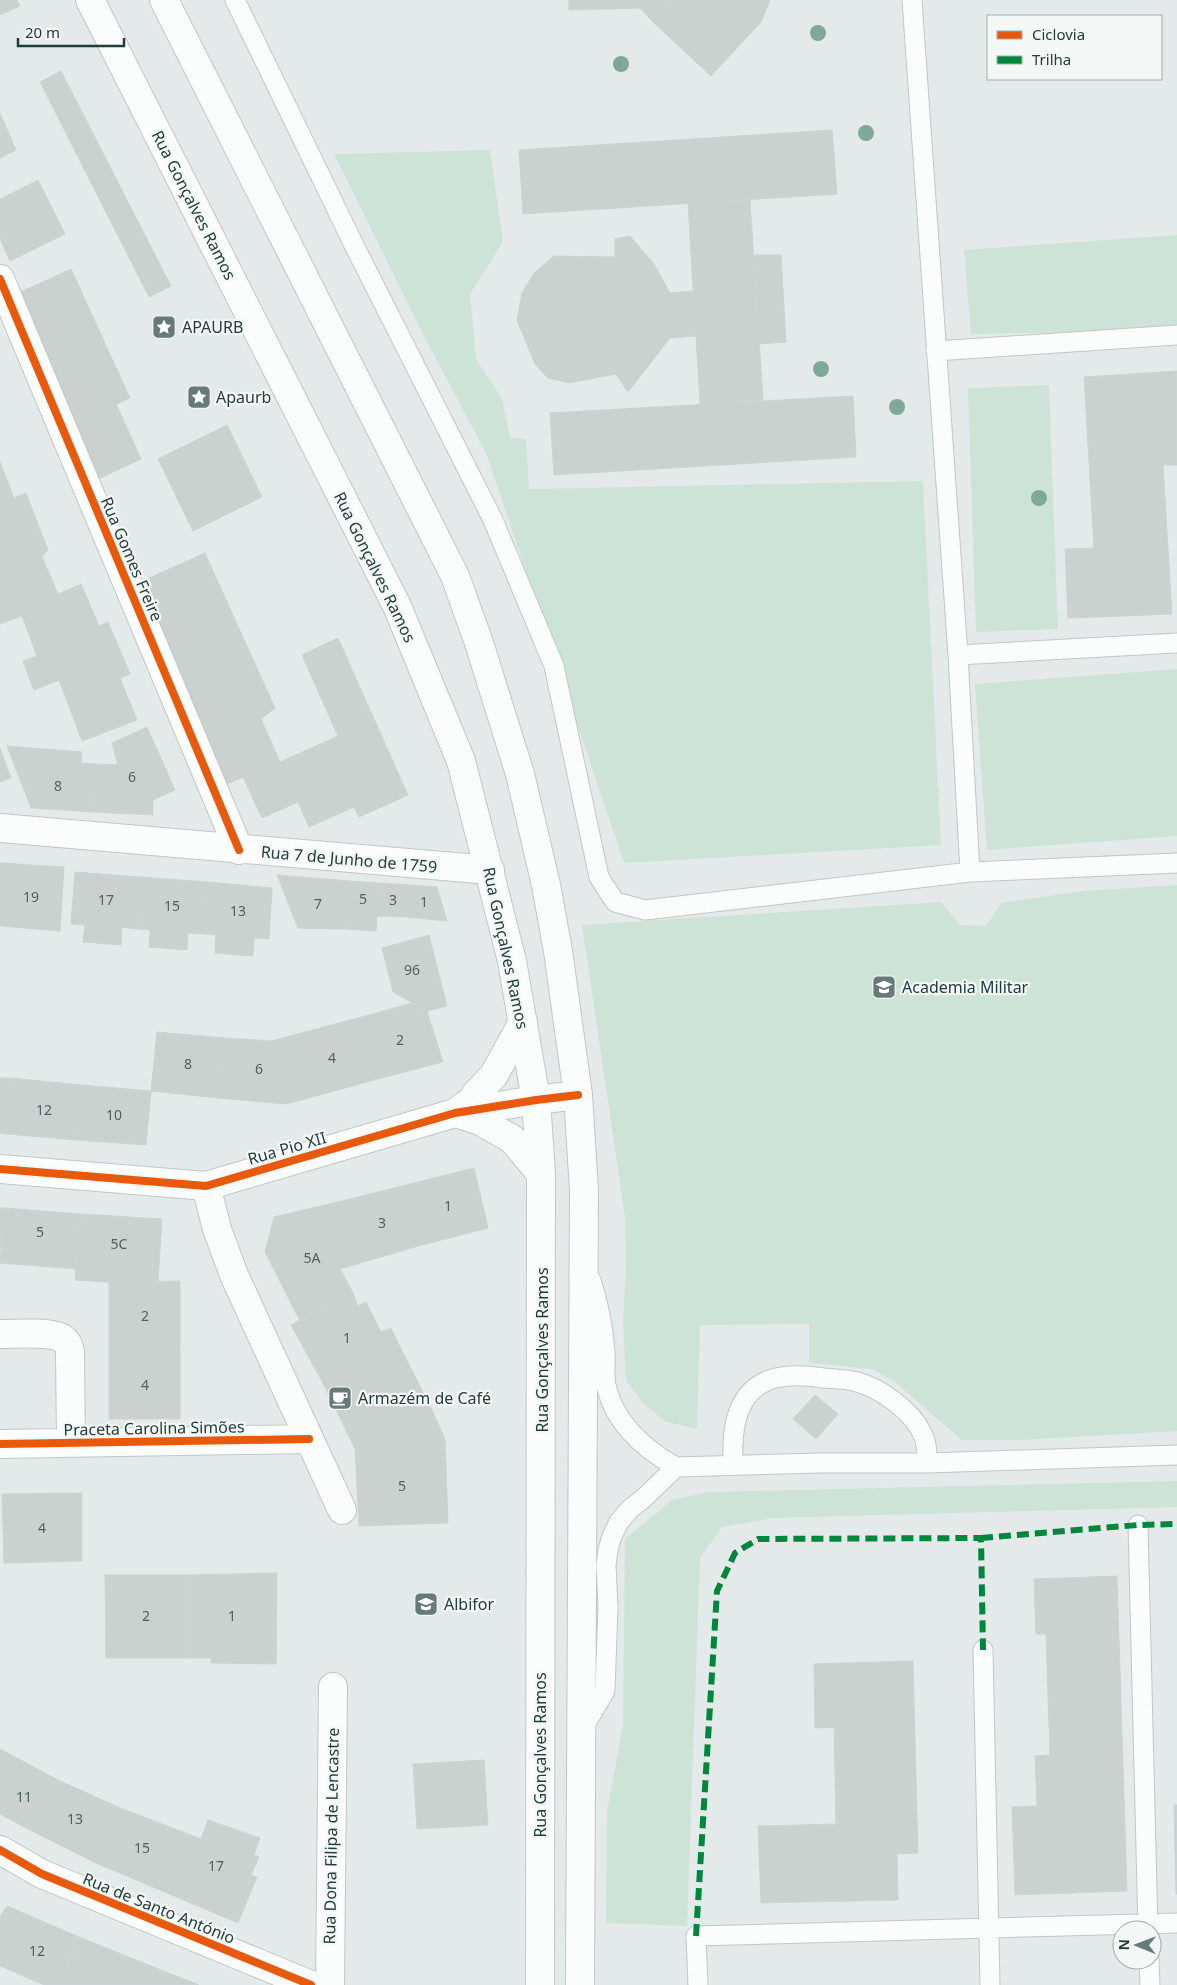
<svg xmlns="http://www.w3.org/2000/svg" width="1177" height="1985" viewBox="0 0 1177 1985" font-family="'Noto Sans',sans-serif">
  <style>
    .green { fill: #cde3d8 }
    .building { fill: #cbd1cf; stroke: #cdd3d2 }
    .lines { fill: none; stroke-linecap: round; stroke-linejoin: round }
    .lane-casing { stroke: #c1c7c6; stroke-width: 21 }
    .street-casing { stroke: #c1c7c6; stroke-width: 30 }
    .secondary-casing { stroke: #c0c7c6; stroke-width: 30 }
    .lane { stroke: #fbfcfc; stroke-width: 19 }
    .street { stroke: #fbfcfc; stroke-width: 28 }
    .secondary { stroke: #fbfcfc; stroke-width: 28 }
    .quiet { stroke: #00873e; stroke-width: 6; stroke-dasharray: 12 6; stroke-linecap: butt }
    .cycleway-casing { stroke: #f3f8f7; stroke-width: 11 }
    .cycleway { stroke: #e8590c; stroke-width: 8 }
    .tree { fill: #80a899 }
    .labels { text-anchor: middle; stroke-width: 4.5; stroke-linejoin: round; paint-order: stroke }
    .number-label { font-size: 14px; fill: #4d6361 }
    .street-label { font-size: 16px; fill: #223d3b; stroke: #f3f8f7 }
    .poi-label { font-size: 16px; fill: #223d3b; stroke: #f3f8f7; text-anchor: start }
  </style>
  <rect width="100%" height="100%" fill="#e4eae9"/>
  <!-- green -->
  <path class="green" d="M490 150 503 242 470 294 476 359 502 398 510 438 526 439 529 489 923 481 941 845 624 863 486 453 426 340 334 154Z
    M1177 235V331L971 334 964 250Z
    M1049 385 1058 629 976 632 968 388Z
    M1177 669V836L987 850 975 684Z
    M1177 885V1431L1021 1440H962L896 1383 872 1369 809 1363V1324L700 1325 697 1429 666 1422 643 1403 626 1381 623 1322 626 1270 625 1217 582 925 941 902 960 925 986 926 1001 903 1083 891Z
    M1177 1481V1507L774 1518 722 1527 700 1558 687 1926 606 1923 607 1812 623 1725 625 1539 672 1500 708 1492Z"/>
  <!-- building -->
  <path class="building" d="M0 0H17L20 6 0 15Z
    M569 0H640V8L569 10Z
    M640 0H674L654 23 640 8Z
    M674 0H738L761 22 711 76 654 23Z
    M738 0H770L761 22Z
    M61 71 171 286 149 297 40 82Z
    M0 113 16 150 0 158Z
    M832 130 837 194 523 214 519 150Z
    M38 180 65 234 10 261 0 239V199Z
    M750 200 763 400 700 404 688 204Z
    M630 236 654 264 670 293 693 291 696 336 670 338 628 392 616 374 569 383 548 378 535 364 517 320 522 293 534 273 554 256 615 257V239Z
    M754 255H781L786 342 759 344Z
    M71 269 130 398 74 424 14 295Z
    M1177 371V465H1163L1172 614 1097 617 1094 548 1084 377Z
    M853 396 856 457 554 475 550 413Z
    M116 404 141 459 98 479 74 424Z
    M227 425 262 497 193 531 158 459Z
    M0 462 14 498 26 493 48 550 42 557 58 594 81 584 99 626 108 622 130 674 120 678 137 720 82 741 59 680 34 690 23 661 37 656 22 616 0 624Z
    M1094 548 1097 617 1068 618 1065 549Z
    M205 553 275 708 261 719 280 762 338 736 302 655 338 638 408 795 359 817 354 807 309 827 298 802 262 818 243 777 227 784 138 583Z
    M147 727 175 790 153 800V815L93 812 95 764 118 765 112 743Z
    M7 746 82 752 81 763 95 764 93 812 31 808Z
    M0 748 11 778 0 782Z
    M0 863 64 867 60 931 0 926Z
    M75 872 141 877 138 929 122 927 121 945 83 942 85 925 71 924Z
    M277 875 349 881 346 929 298 928Z
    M141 877 207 882 203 934 188 933 187 950 149 947 150 930 138 929Z
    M349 881 379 883 376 931 346 929Z
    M207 882 272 888 269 939 254 938 253 956 215 953 216 935 203 934Z
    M379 883 408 885 406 917 377 916Z
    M408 885 437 887 447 921 406 917Z
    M429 935 447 1006 427 1011 393 992 382 948Z
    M412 1003 427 1011 443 1062 374 1080 358 1018Z
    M358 1018 374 1080 305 1099 290 1036Z
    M157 1032 225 1038 218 1098 151 1091Z
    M290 1036 305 1099 286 1104 218 1098 225 1038 272 1041Z
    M0 1078H11L7 1134 0 1133Z
    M11 1078 81 1085 77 1140 7 1134Z
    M81 1085 151 1091 146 1145 77 1140Z
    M474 1168 488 1228 422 1245 406 1185Z
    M406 1185 422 1245 357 1264 342 1201Z
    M342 1201 357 1264 340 1269 352 1291 300 1321 265 1252 274 1217Z
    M0 1208H4L0 1250Z
    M4 1208 81 1214 76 1269 0 1263Z
    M81 1214 162 1219 158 1281 109 1282 75 1280Z
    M180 1281V1350L109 1352V1282Z
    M352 1291 358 1306 366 1302 381 1332 391 1328 399 1345 324 1385 291 1325Z
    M399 1345 431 1408 355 1449 324 1385Z
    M180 1350V1419H109V1352Z
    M815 1395 838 1414 816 1439 793 1419Z
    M431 1408 445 1439 448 1523 359 1526 355 1449Z
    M82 1493V1561L4 1563 2 1494Z
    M277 1573 276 1664 211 1663V1658H187L186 1575Z
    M105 1575H186L187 1658H106Z
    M1117 1576 1127 1891 1015 1895 1012 1807 1037 1806 1035 1756 1050 1755 1046 1634H1036L1034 1579Z
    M913 1661 918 1853 897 1854 898 1900 761 1903 758 1826 836 1824 834 1727 815 1728 814 1664Z
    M0 1749 58 1780 30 1830 0 1814Z
    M484 1760 488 1825 417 1829 413 1764Z
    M58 1780 118 1807 96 1863 30 1830Z
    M1174 1805H1177V1894H1176Z
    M118 1807 188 1834 167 1893 96 1863Z
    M208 1820 260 1838 254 1855 259 1857 251 1875 257 1877 238 1923 167 1893 188 1834 201 1839Z
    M7 1906 79 1937 61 1985H44L0 1966V1917Z
    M79 1937 161 1970 155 1985H61Z
    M161 1970 199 1985H155Z"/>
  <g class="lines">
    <!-- lane casing -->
    <g class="lane-casing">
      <path id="lane" d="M235 0 354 245 493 520 554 666 599 877 615 902 645 910 970 872
        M912 0 958 655 970 872 1177 863
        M936 351 1177 335
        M958 655 1177 643
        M733 1465C732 1436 733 1403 759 1385 777 1373 803 1375 823 1378 834 1379 846 1379 857 1382 880 1388 912 1411 922 1433 927 1442 927 1452 927 1463
        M676 1467 820 1463H927L1177 1455
        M1138 1525 1148 1930
        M983 1650 990 1985
        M582 1730 605 1691 608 1607 606 1565 608 1550 612 1536 619 1522 630 1509 644 1498 676 1467C646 1450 616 1425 607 1389 603 1377 606 1363 605 1351 603 1327 598 1302 591 1280
        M1149 1960 1150 1985
        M698 1985 696 1936 1177 1923"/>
    </g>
    <!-- street casing -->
    <g class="street-casing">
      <path id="street" d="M0 279 239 850
        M0 828 490 870
        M455 1113 477 1096 476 1094 494 1075 523 1022
        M456 1113 480 1121 512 1139 541 1174
        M0 1169 206 1186 455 1113 536 1100 578 1095
        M206 1186 217 1229 234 1275 342 1510
        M0 1334C16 1334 48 1331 62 1338 67 1341 69 1346 70 1351L71 1443
        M0 1444 309 1439
        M0 1850 42 1874 311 1985
        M330 1985 333 1687"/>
    </g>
    <!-- secondary casing -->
    <g class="secondary-casing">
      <path id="secondary" d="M90 0 397 606 461 761 512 961 536 1100 541 1174 540 1985
        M164 0 455 576 479 643 520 774 546 885 558 951 578 1095 584 1191 580 1985"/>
    </g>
    <!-- lane -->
    <use href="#lane" class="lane"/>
    <!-- street -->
    <use href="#street" class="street"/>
    <!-- secondary -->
    <use href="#secondary" class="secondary"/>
    <!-- quiet -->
    <path class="quiet" d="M981 1538 1138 1525 1177 1524
      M696 1936 717 1591 735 1553 758 1539 981 1538 983 1650"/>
    <!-- cycleway casing -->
    <g class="cycleway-casing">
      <path id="cycleway" d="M0 279 239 850
        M0 1169 206 1186 455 1113 536 1100 578 1095
        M0 1444 309 1439
        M0 1850 42 1874 311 1985"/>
    </g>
    <!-- cycleway -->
    <use href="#cycleway" class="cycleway"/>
  </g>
  <!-- trees -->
  <g class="tree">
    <circle cx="818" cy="33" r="8"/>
    <circle cx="621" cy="64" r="8"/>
    <circle cx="866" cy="133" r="8"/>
    <circle cx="821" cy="369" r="8"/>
    <circle cx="897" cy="407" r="8"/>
    <circle cx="1039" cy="498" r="8"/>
  </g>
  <!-- icons -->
  <defs>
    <g id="sight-square" transform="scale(1.25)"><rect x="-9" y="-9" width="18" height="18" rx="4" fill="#667a78" stroke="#f3f8f7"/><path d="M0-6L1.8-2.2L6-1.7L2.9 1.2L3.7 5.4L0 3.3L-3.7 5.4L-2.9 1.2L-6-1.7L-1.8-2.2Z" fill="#fff"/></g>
    <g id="university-square" transform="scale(1.25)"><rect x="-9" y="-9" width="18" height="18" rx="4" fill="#667a78" stroke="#f3f8f7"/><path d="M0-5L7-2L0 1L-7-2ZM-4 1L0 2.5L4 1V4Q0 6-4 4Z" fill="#fff"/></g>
    <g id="cafe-square" transform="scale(1.25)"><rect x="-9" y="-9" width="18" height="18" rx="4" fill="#667a78" stroke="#f3f8f7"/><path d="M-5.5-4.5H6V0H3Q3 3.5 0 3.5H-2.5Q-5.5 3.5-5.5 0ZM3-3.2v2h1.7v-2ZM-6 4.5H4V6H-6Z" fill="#fff"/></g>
  </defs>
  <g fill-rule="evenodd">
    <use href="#sight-square" x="164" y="327"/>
    <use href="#sight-square" x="199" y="397"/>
    <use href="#university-square" x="884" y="987"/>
    <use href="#cafe-square" x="340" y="1398"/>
    <use href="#university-square" x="426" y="1604"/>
  </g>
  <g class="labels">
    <!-- number labels -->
    <g class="number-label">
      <text x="132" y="782">6</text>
      <text x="58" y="791">8</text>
      <text x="31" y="902">19</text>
      <text x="363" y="904">5</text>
      <text x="106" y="905">17</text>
      <text x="393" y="905">3</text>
      <text x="424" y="907">1</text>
      <text x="318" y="909">7</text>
      <text x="172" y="911">15</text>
      <text x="238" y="916">13</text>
      <text x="412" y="975">96</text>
      <text x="400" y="1045">2</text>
      <text x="332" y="1063">4</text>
      <text x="188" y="1069">8</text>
      <text x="259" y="1074">6</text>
      <text x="44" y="1115">12</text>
      <text x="114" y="1120">10</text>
      <text x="448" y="1211">1</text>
      <text x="382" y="1228">3</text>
      <text x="40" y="1237">5</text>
      <text x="119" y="1249">5C</text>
      <text x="312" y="1263">5A</text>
      <text x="145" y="1321">2</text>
      <text x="347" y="1343">1</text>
      <text x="145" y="1390">4</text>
      <text x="402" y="1491">5</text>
      <text x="42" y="1533">4</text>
      <text x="146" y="1621">2</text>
      <text x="232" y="1621">1</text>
      <text x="24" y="1802">11</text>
      <text x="75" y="1824">13</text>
      <text x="142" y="1853">15</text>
      <text x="216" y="1871">17</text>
      <text x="37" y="1956">12</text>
    </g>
    <!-- street labels -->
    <g class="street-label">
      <text transform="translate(194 205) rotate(63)" y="6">Rua Gonçalves Ramos</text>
      <text transform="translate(132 559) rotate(67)" y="6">Rua Gomes Freire</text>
      <text transform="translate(375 567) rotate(64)" y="6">Rua Gonçalves Ramos</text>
      <text transform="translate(349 859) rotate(5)" y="6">Rua 7 de Junho de 1759</text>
      <text transform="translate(506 948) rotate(78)" y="6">Rua Gonçalves Ramos</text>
      <text transform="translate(287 1148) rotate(-16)" y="6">Rua Pio XII</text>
      <text transform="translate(542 1350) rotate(-90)" y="6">Rua Gonçalves Ramos</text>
      <text transform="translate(154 1428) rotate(-1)" y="6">Praceta Carolina Simões</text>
      <text transform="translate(540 1755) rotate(-90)" y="6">Rua Gonçalves Ramos</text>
      <text transform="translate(331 1836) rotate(-89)" y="6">Rua Dona Filipa de Lencastre</text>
      <text transform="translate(159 1908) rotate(22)" y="6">Rua de Santo António</text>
    </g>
    <!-- poi labels -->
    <g class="poi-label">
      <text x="182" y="333">APAURB</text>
      <text x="216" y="403">Apaurb</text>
      <text x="902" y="993">Academia Militar</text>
      <text x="358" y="1404">Armazém de Café</text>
      <text x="444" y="1610">Albifor</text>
    </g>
  </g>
  <!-- legend -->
  <rect x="987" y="15" width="175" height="65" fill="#f3f8f7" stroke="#9fadac"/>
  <rect x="997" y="31" width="25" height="8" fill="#e8590c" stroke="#9fadac"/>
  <text x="1032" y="40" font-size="15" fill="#223d3b">Ciclovia</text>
  <rect x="997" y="56" width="25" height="8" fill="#00873e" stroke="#9fadac"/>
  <text x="1032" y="65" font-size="15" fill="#223d3b">Trilha</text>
  <!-- north arrow -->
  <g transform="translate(1137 1945) rotate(271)"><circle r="24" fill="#f3f8f7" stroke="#9fadac"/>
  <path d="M0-4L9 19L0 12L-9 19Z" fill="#667a78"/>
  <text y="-8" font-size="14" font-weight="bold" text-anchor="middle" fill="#223d3b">N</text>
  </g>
  <!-- scale -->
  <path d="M18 38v8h106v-8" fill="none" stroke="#223d3b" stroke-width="2.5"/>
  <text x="25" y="38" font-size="15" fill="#223d3b" stroke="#f3f8f7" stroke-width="4" paint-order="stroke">20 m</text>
</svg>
